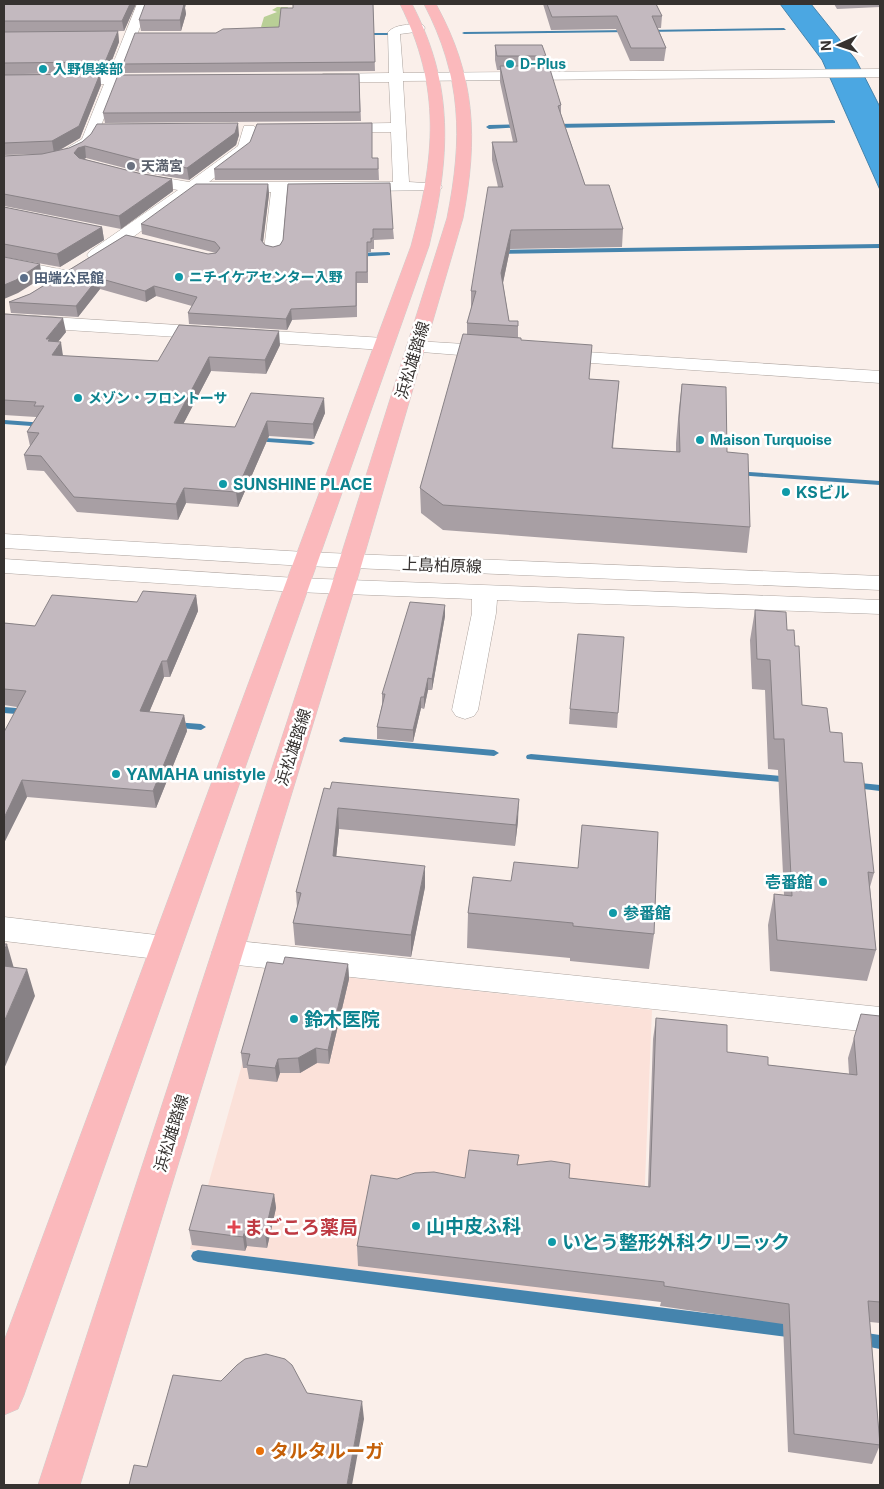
<svg xmlns="http://www.w3.org/2000/svg" width="884" height="1489" viewBox="0 0 884 1489" font-family="Inter,'Noto Sans JP',sans-serif">
  <style>
    .commercial { fill: #fbe1d9 }
    .green { fill: #b9cf96 }
    .water { fill: #4ba7e2; stroke: #4584ad }
    .lines { fill: none; stroke-linecap: round; stroke-linejoin: round }
    .stream { fill: #4584ad; fill-rule: evenodd }
    .minor-casing { stroke: #aca39e; stroke-width: 1 }
    .major-casing { stroke: #cfcecd; stroke-width: 1 }
    .minor { fill: #fff; fill-rule: evenodd }
    .major { fill: #fbb9bc; fill-rule: evenodd }
    .wall { fill: #a89fa4 }
    .shaded-wall { fill: #888286 }
    .building { fill: #c3b9bf; stroke: #888286 }
    .culture-dot { fill: #0f9aa8; stroke: #fff; stroke-width: 2 }
    .worship-dot { fill: #6b7280; stroke: #fff; stroke-width: 2 }
    .service-dot { fill: #5c6f8a; stroke: #fff; stroke-width: 2 }
    .health-dot { fill: #e0444e; stroke: #fff; stroke-width: 2 }
    .food-dot { fill: #e8710a; stroke: #fff; stroke-width: 2 }
    .labels { text-anchor: middle; stroke-width: 5; stroke-linejoin: round; paint-order: stroke }
    .far-culture-label { font-size: 14px; font-weight: bold; fill: #0d838f; stroke: #fff; text-anchor: start }
    .far-worship-label { font-size: 14px; font-weight: bold; fill: #5b616d; stroke: #fff; text-anchor: start }
    .far-service-label { font-size: 14px; font-weight: bold; fill: #4e5e75; stroke: #fff; text-anchor: start }
    .street-label { font-size: 16px; fill: #363230; stroke: #fff }
    .culture-label { font-size: 16px; font-weight: bold; fill: #0d838f; stroke: #fff; text-anchor: start }
    .near-culture-label { font-size: 19px; font-weight: bold; fill: #0d838f; stroke: #fff; text-anchor: start }
    .near-health-label { font-size: 19px; font-weight: bold; fill: #be3a42; stroke: #fff; text-anchor: start }
    .near-food-label { font-size: 19px; font-weight: bold; fill: #c56008; stroke: #fff; text-anchor: start }
  </style>
  <rect width="100%" height="100%" fill="#faefea"/>
  <!-- commercial -->
  <path class="commercial" d="M269 969 652 1010 640 1305 190 1249Z"/>
  <!-- green -->
  <path class="green" d="M277 7H288L280 27H261L264 17 277 12 272 10Z"/>
  <!-- water -->
  <path class="water" d="M780 4H811L856 60 880 107V190L822 60Z"/>
  <g class="lines">
    <!-- stream -->
    <path class="stream" d="M784 28 786 30 645 32 643 31 645 30Z
      M630 30 632 32 464 34 462 33 464 32Z
      M362 33H388L390 34 388 35H360Z
      M833 120 835 121V123L553 128 550 126 553 124Z
      M523 124 525 125V127L489 129 486 127 489 125Z
      M880 244V248L497 254 494 252 497 250Z
      M388 252 390 253V255L354 257 351 255 354 253Z
      M4 420 45 423 49 425 45 427 4 424Z
      M251 437 311 441 315 443 311 445 254 441H251Z
      M734 471 880 481V485L737 475H734Z
      M4 707 28 709 33 712 28 715 4 713Z
      M174 722 201 724 206 727 201 730 171 727 169 725Z
      M344 737 494 750 499 753 494 756 340 742 339 740Z
      M531 754 792 777 797 780 792 783 527 759 526 757 527 755Z
      M851 782 880 785V791L847 787 846 785Z
      M198 1250 795 1324 800 1326 802 1331 800 1336 795 1338 198 1262 193 1260 191 1256 193 1252Z
      M859 1332 880 1335V1349L854 1344 852 1339 854 1334Z"/>
    <!-- minor casing -->
    <g class="minor-casing">
      <path id="minor" d="M137 4H149L121 76H155L160 77 162 80 160 83 118 84 93 145 58 164 4 167V157L55 155 82 139 104 84H4V76H108Z
        M419 24 423 25 425 28 423 31 400 34 403 73 880 69V77L403 81 409 182 440 184 442 187 440 190 287 192 282 250 279 254 273 255 267 254 264 250 271 192H196L102 259 96 260 90 259 87 255 90 251 178 190 130 181 128 178 130 175 136 173 189 182 238 146 244 126H254L256 129 253 148 209 182H393L391 132H335L330 131 328 128 330 125 335 124 391 123 389 82H323L316 78 323 74 389 73 388 32C396 24 408 25 419 24Z
        M4 258 69 271 72 275 69 279 63 280 4 268Z
        M4 314 384 338 391 340 394 344 391 348 384 350 4 326Z
        M416 341 497 346 504 348 507 352 504 356 497 358 409 351 406 347 409 343Z
        M555 350 880 371V383L548 360 545 356 548 352Z
        M4 534 305 552 880 576V590L305 566 4 548Z
        M4 559 296 578 880 600V614L497 600 496 613 478 710 474 716 465 719 456 716 452 710 472 613V599L296 592 4 573Z
        M4 917 165 936 176 940 181 948 176 956 165 960 4 941Z
        M228 940 880 1007V1033L228 964 217 961 212 952 217 943Z"/>
    </g>
    <!-- major casing -->
    <g class="major-casing">
      <path id="major" d="M400 4H412C455 86 450 158 429 246L24 1395 18 1409 4 1415V1341L411 246C435 157 442 88 400 4Z
        M424 4H436C476 77 478 138 463 218L355 587 80 1485H38L331 587 447 218C463 138 462 77 424 4Z"/>
    </g>
    <!-- minor -->
    <use href="#minor" class="minor"/>
    <!-- major -->
    <use href="#major" class="major"/>
  </g>
  <!-- wall -->
  <path class="wall" d="M4 4H136L124 31 4 32Z
    M373 4 375 71 125 73 123 64 216 33 279 27Z
    M543 4H656L662 16 661 28H658L666 48 664 61H630L616 29 551 30Z
    M834 4H880V7L837 9Z
    M185 8 186 14 181 31H141L139 20Z
    M118 31 119 42 107 73 23 74H100L101 85 80 138 60 150 69 148 82 142 239 135 236 145 189 180 140 172 86 158 84 159 138 173 172 179 173 191 121 229 4 206V156L43 154 4 155V32Z
    M495 45 546 56 545 66 561 105V114L585 185 623 229 622 247 510 249 503 283 509 321 518 326V337L521 340 590 379 619 381 613 448 676 452V443L679 408 682 384 727 452 750 527 747 553 443 530 421 513 420 488 467 334V323L471 310V291L498 187 492 160V142H513L500 82V70H497L495 60Z
    M359 74 361 121 105 123 103 113Z
    M372 158H378L379 180H215L214 169Z
    M268 184 269 194 263 242 265 245 273 247 280 245 283 240 288 184 393 229 394 239 374 240V249H371V252H368V283H357V317L292 320 287 330 189 324 188 313 192 306 156 296 146 302 100 289 78 317 11 313 9 302 30 294 126 235 208 254 216 253 142 234 141 224Z
    M4 207 102 227 104 240 60 267 4 257Z
    M4 314 66 332 58 342 63 356 158 361 280 345 266 374 211 371 183 424 235 427 251 393 325 413 314 439 269 436 238 507 186 503 178 520 77 512 44 471 27 470 24 455 30 446 27 432 36 418V417L4 415Z
    M196 595 198 611 170 677H164L149 712 184 715 187 731 156 808 27 797 4 843 17 707 4 705V623L35 626 137 602Z
    M445 605V616L432 690H428L424 709 421 708 413 742 377 739V727L382 705V694Z
    M755 610 787 630 795 646 802 705 830 732 844 762 874 873 870 887 876 950 867 981 770 971 768 925 774 894 784 895 778 770 768 769 765 690 752 689 750 640Z
    M570 709 618 713 617 728 569 724Z
    M330 789 518 821 515 846 339 829 336 857 425 887 411 957 295 945 293 923 297 907 296 892Z
    M473 877 654 934 649 969 570 961V958L467 948 468 913Z
    M283 964H348L349 979 329 1064 317 1063 300 1073H280L277 1082 249 1079 247 1068H243L241 1053Z
    M880 1016V1323L870 1322 880 1445 872 1464 788 1452 783 1324 660 1306 661 1302 358 1266 357 1246 397 1179 465 1178 518 1165 569 1178 648 1187 653 1039 656 1018 727 1052 768 1065 849 1074 848 1058 854 1038Z
    M274 1194 276 1208 267 1248 247 1246 245 1251 192 1245 189 1230Z"/>
  <!-- shaded-wall -->
  <path class="shaded-wall" d="M130 4H136L124 31 122 21Z
    M182 4H186L185 8 186 14 181 31 180 20Z
    M118 31 119 42 107 73 105 62Z
    M100 74 101 85 80 138 54 153 52 141Z
    M238 123 239 135 236 145 189 180 187 168Z
    M85 146 86 158 80 161 74 153 78 148Z
    M172 179 173 191 121 229 119 216Z
    M268 184 269 194 262 250 261 240Z
    M102 227 104 240 60 267 57 254Z
    M511 230 510 249 501 292V273Z
    M40 264 42 278 18 293 4 299V285Z
    M98 278 100 289 78 317 76 306Z
    M154 286 156 296 146 302 145 291Z
    M291 309 292 320 287 330 286 319Z
    M63 318 66 332 51 350 46 339Z
    M279 331 280 345 266 374 265 360Z
    M61 342 63 356 52 355Z
    M209 357 211 371 176 438 174 423Z
    M324 398 325 413 314 439 313 424Z
    M267 421 269 436 238 507 236 492Z
    M184 488 186 503 178 520 176 504Z
    M196 595 198 611 170 677 167 661Z
    M445 605V616L432 690V679Z
    M162 661 164 677 143 727 140 711Z
    M428 678V690L424 709V697Z
    M421 697V708L413 742V730Z
    M184 715 187 731 156 808 153 791Z
    M22 780 27 797 4 843V818Z
    M519 799 518 821 515 846 516 825Z
    M338 808 339 829 334 878 333 856Z
    M425 866V887L411 957V935Z
    M7 944 15 972 4 988V951Z
    M348 964 349 979 329 1064 328 1050Z
    M27 969 35 996 4 1069V1022Z
    M316 1048 317 1063 300 1073 298 1058Z
    M278 1059 280 1073 277 1082 275 1068Z
    M274 1194 276 1208 267 1248 265 1233Z
    M245 1231 247 1246 245 1251 243 1237Z
    M362 1401 364 1419 352 1485H347Z"/>
  <!-- building -->
  <path class="building" d="M4 4H130L122 21H4Z
    M145 4H184L180 20H139Z
    M293 4H373L375 62 123 64 135 33H216L223 29 279 27 281 8H293Z
    M547 4H656L662 16H652L666 48H631L617 16 552 17Z
    M118 31 105 62 4 63V32Z
    M495 45H542L546 56H497Z
    M500 66H549L561 105 558 106 585 185H609L623 229 511 230 501 273 509 321H518V326L467 323 476 291H471L488 187H503L492 142H517Z
    M100 74 79 126 52 141 4 143V75Z
    M359 74 360 112 103 113 118 75Z
    M238 123 235 133 187 168 139 160 85 146 78 148 74 153 79 158 138 173 172 179 119 216 4 194V156L42 154 69 148 82 142 91 134 97 124Z
    M372 123V158H378V169H214L250 142 257 124Z
    M390 183 393 229H373V238H371V242H367V272H356V306L291 309 286 319 188 313 197 297 154 286 145 291 98 278 76 306 9 302 30 294 126 235 208 254 216 253 220 248 215 242 141 224 196 184H268L261 240 265 245 273 247 280 245 283 240 288 184Z
    M4 207 102 227 57 254 4 244Z
    M4 257 40 264 16 280 4 285Z
    M4 314 63 318 46 339H50L48 341 61 342 52 355 158 361 179 325 279 331 265 360 209 357 174 423 235 427 251 393 324 398 313 424 267 421 236 492 184 488 176 504 74 497 41 456 24 455 39 433 27 432 44 406H34L36 402 4 400Z
    M463 334 521 338V340L592 345 589 379 619 381 612 448 680 452 679 419 682 384 726 387 727 452 748 454 750 527 443 505 420 488Z
    M143 591 196 595 167 661H162L140 711 184 715 153 791 22 780 4 818V732L26 691 4 689V623L35 626 52 595 137 602Z
    M410 602 445 605 432 679 428 678 424 697H421L413 730 377 727 385 694H382Z
    M755 610 786 612 787 630H794L795 646H799L802 705 827 708 830 732 842 733 844 762 862 763 874 873 868 872 876 950 777 940 774 894 792 896 784 739H774L770 660 757 659Z
    M578 634 624 637 618 713 570 709Z
    M332 782 519 799 516 825 338 808 333 856 425 866 411 935 293 923 301 893 296 892 324 788 330 789Z
    M582 825 658 832 654 934 573 926V923L468 913 473 877 511 881 514 862 578 868Z
    M4 944H7L4 951Z
    M285 957 348 964 328 1050 316 1048 298 1058 278 1059 275 1068 247 1065 250 1054 241 1053 267 962 283 964Z
    M4 966 27 969 4 1022Z
    M861 1014 880 1016V1302L868 1301 880 1445 794 1434 789 1304 664 1286V1282L357 1246 371 1175 397 1179 415 1173 434 1172 465 1178 469 1150 519 1155 517 1165 551 1161 570 1164 569 1178 650 1187 656 1018 727 1025V1052L768 1057V1065L857 1075 854 1038Z
    M202 1185 274 1194 265 1233 245 1231 243 1237 189 1230Z
    M266 1354 285 1359 292 1365 307 1393 362 1401 347 1485H129L134 1465 147 1467 173 1375 221 1381 237 1365 245 1359Z"/>
  <!-- markers -->
  <g class="culture-dot">
    <circle cx="510" cy="64" r="5"/>
    <circle cx="43" cy="69" r="5"/>
    <circle cx="179" cy="277" r="5"/>
    <circle cx="78" cy="398" r="5"/>
    <circle cx="700" cy="440" r="5"/>
    <circle cx="223" cy="484" r="5"/>
    <circle cx="786" cy="492" r="5"/>
    <circle cx="116" cy="774" r="5"/>
    <circle cx="823" cy="882" r="5"/>
    <circle cx="613" cy="913" r="5"/>
    <circle cx="294" cy="1019" r="5"/>
    <circle cx="416" cy="1226" r="5"/>
    <circle cx="552" cy="1242" r="5"/>
  </g>
  <circle class="worship-dot" cx="131" cy="166" r="5"/>
  <circle class="service-dot" cx="24" cy="278" r="5"/>
  <path class="health-dot" d="M231.5 1219.5h5v5h5v5h-5v5h-5v-5h-5v-5h5z"/>
  <circle class="food-dot" cx="260" cy="1451" r="5"/>
  <g class="labels">
    <!-- far-culture labels -->
    <g class="far-culture-label">
      <text x="520" y="69">D-Plus</text>
      <text x="53" y="74">入野倶楽部</text>
      <text x="189" y="282">ニチイケアセンター入野</text>
      <text x="88" y="403">メゾン・フロントーサ</text>
      <text x="710" y="445">Maison Turquoise</text>
    </g>
    <!-- far-worship labels -->
    <g class="far-worship-label">
      <text x="141" y="171">天満宮</text>
    </g>
    <!-- far-service labels -->
    <g class="far-service-label">
      <text x="34" y="283">田端公民館</text>
    </g>
    <!-- street labels -->
    <g class="street-label">
      <text transform="translate(412 360) rotate(-73)" y="6">浜松雄踏線</text>
      <text transform="translate(442 565) rotate(2)" y="6">上島柏原線</text>
      <text transform="translate(293 747) rotate(-72)" y="6">浜松雄踏線</text>
      <text transform="translate(171 1133) rotate(-73)" y="6">浜松雄踏線</text>
    </g>
    <!-- culture labels -->
    <g class="culture-label">
      <text x="233" y="490">SUNSHINE PLACE</text>
      <text x="796" y="498">KSビル</text>
      <text x="126" y="780">YAMAHA unistyle</text>
      <text x="813" y="888" text-anchor="end">壱番館</text>
      <text x="623" y="919">参番館</text>
    </g>
    <!-- near-culture labels -->
    <g class="near-culture-label">
      <text x="304" y="1026">鈴木医院</text>
      <text x="426" y="1233">山中皮ふ科</text>
      <text x="562" y="1249">いとう整形外科クリニック</text>
    </g>
    <!-- near-health labels -->
    <g class="near-health-label">
      <text x="244" y="1234">まごころ薬局</text>
    </g>
    <!-- near-food labels -->
    <g class="near-food-label">
      <text x="270" y="1458">タルタルーガ</text>
    </g>
  </g>
  <!-- border -->
  <rect width="884" height="1489" fill="none" stroke="#363230" stroke-width="10"/>
  <!-- north arrow -->
  <g transform="translate(839 45) rotate(267)" stroke="#ffffff" stroke-width="4" paint-order="stroke">
  <path d="M0-4L9 19L0 12L-9 19Z" fill="#363230"/>
  <text y="-8" font-size="14" font-weight="bold" text-anchor="middle" fill="#363230">N</text>
  </g>
</svg>
